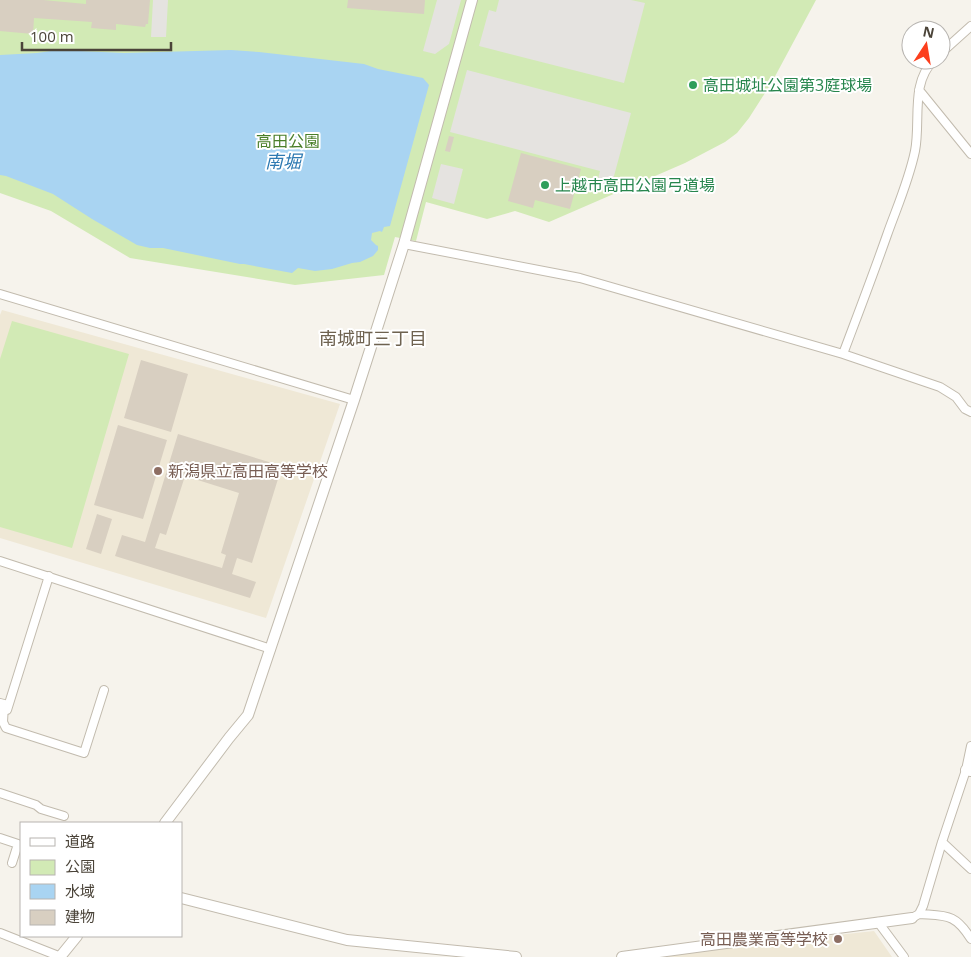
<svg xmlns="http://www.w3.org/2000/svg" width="971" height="957" viewBox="0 0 971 957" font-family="'Open Sans','Noto Sans JP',sans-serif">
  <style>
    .education { fill: #efe8d6 }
    .green { fill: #d2eab5 }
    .parking { fill: #e5e3e0 }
    .water { fill: #a9d4f2 }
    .building { fill: #d8cfc1; fill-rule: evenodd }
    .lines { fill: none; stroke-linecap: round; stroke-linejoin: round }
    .minor-casing { stroke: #c2bbae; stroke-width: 10 }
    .tertiary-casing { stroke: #c2bbae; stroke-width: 12 }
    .minor { stroke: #fff; stroke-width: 8 }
    .tertiary { stroke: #fff; stroke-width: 10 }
    .leisure-dot { fill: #2e9e5b; stroke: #fff; stroke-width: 2 }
    .education-dot { fill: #8d6e63; stroke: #fff; stroke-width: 2 }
    .labels { text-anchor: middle; stroke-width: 4; stroke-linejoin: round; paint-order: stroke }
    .leisure-label { font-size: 16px; fill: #27864d; stroke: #fff; text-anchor: start }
    .park-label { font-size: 16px; fill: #4a7f2a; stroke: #fff }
    .education-label { font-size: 16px; fill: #785e54; stroke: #fff; text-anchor: start }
    .water-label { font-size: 18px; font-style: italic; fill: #2e7ab2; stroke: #fff }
    .neighbourhood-label { font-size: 18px; fill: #6e6250; stroke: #fff }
  </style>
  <rect width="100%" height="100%" fill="#f6f3ec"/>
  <!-- education -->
  <path class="education" d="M2 310 340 404 266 618 0 538V315Z
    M874 931 892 957H659L720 948Z"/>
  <!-- green -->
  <path class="green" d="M0 0H816L772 82 749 118 737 133 725 142 685 163 549 222 515 211 487 219 426 202 416 241 395 237 384 275 295 285 130 258 51 211 0 193Z
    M12 321 129 354 72 548 0 527V359Z"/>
  <!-- parking -->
  <path class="parking" d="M153 0H168L166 37H151Z
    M437 0H461L449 44 435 54 423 51Z
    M499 0H631L645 3 624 83 479 46 489 10 496 12Z
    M467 70 631 113 611 187 597 183 600 171 450 132Z
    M441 164 463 169 454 204 432 198Z"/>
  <!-- water -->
  <path class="water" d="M58 50 124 53 231 50 259 52 364 64 378 69 423 78 429 85 390 226 384 227 382 232 380 231 372 233 371 240 376 245 378 246V250L373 256 360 262 352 263 332 269 315 271 298 268 292 273 244 264H240L163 248H150L137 245 92 219 53 194 6 176 0 175V55L37 53Z"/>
  <!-- building -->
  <path class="building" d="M0 0H43L86 4V0H150L148 24H146L145 27 116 24V30L91 28 92 22 34 18 33 34 0 31Z
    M348 0H425L424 14 347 8Z
    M449 136 454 137 450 152 445 151Z
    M521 153 581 169 570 209 535 200 533 208 508 201Z
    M141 360 188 374 171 432 124 418Z
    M118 425 167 440 143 519 94 505Z
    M178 434 282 466 252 563 237 558 232 574 256 582 250 598 115 556 122 535 145 542ZM185 476 239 493 221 553 226 555 222 568 155 548 160 533 166 535Z
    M97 514 112 519 101 554 86 549Z"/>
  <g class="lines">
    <!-- minor casing -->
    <g class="minor-casing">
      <path id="minor" d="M941 53 971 26
        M919 90 971 154
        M404 244 580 278 843 354 940 387 956 397 965 409 971 412
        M0 294 354 400
        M843 354C858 314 873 275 887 235 897 207 909 180 915 151 921 121 910 83 934 60
        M0 561 271 649
        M0 703 4 704 3 722 6 728 84 753 104 690
        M7 710 49 576
        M0 793 36 805 41 809 64 816
        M0 838 18 844 12 863
        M942 842 971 869
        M919 914C946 916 955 913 971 939
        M912 918 919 914 923 906 942 842 966 770 971 746
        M878 922 904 957
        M0 933 61 957"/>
    </g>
    <!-- tertiary casing -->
    <g class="tertiary-casing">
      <path id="tertiary" d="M966 770 971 771
        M165 823 229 738 248 715 354 400 404 244 472 0
        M181 898 347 940 516 957
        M60 957 77 936
        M622 957 912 918"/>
    </g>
    <!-- minor -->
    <use href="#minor" class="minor"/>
    <!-- tertiary -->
    <use href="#tertiary" class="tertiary"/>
  </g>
  <!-- markers -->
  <g class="leisure-dot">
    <circle cx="693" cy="85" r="5"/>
    <circle cx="545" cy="185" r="5"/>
  </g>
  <g class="education-dot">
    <circle cx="158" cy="471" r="5"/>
    <circle cx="838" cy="939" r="5"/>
  </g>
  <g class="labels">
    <!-- leisure labels -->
    <g class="leisure-label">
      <text x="703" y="91">高田城址公園第3庭球場</text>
      <text x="555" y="191">上越市高田公園弓道場</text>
    </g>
    <!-- park labels -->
    <g class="park-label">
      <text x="288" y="147">高田公園</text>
    </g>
    <!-- education labels -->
    <g class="education-label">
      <text x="168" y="477">新潟県立高田高等学校</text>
      <text x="828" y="945" text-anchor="end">高田農業高等学校</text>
    </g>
    <!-- water labels -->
    <g class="water-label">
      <text x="283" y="168">南堀</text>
    </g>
    <!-- neighbourhood labels -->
    <g class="neighbourhood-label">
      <text x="373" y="345">南城町三丁目</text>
    </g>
  </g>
  <!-- legend -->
  <rect x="20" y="822" width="162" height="115" fill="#ffffff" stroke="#b7b4b0"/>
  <rect x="30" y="838" width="25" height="8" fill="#ffffff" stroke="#b7b4b0"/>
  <text x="65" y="847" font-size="15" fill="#4b4439">道路</text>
  <rect x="30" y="860" width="25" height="15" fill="#d2eab5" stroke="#b7b4b0"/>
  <text x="65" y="872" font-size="15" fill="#4b4439">公園</text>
  <rect x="30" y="884" width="25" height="15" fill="#a9d4f2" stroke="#b7b4b0"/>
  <text x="65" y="897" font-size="15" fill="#4b4439">水域</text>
  <rect x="30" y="910" width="25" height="15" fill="#d8cfc1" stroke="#b7b4b0"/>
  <text x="65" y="922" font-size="15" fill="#4b4439">建物</text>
  <!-- north arrow -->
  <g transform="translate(926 45) rotate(12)"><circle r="24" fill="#ffffff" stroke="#b7b4b0"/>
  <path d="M0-4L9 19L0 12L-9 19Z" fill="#fc3f1d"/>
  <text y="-8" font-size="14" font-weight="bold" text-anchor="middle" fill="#4b4439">N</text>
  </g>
  <!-- scale -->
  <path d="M22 42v8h149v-8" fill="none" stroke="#4b4439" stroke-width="2.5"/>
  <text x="30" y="42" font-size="15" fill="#4b4439" stroke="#ffffff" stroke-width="4" paint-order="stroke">100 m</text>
</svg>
